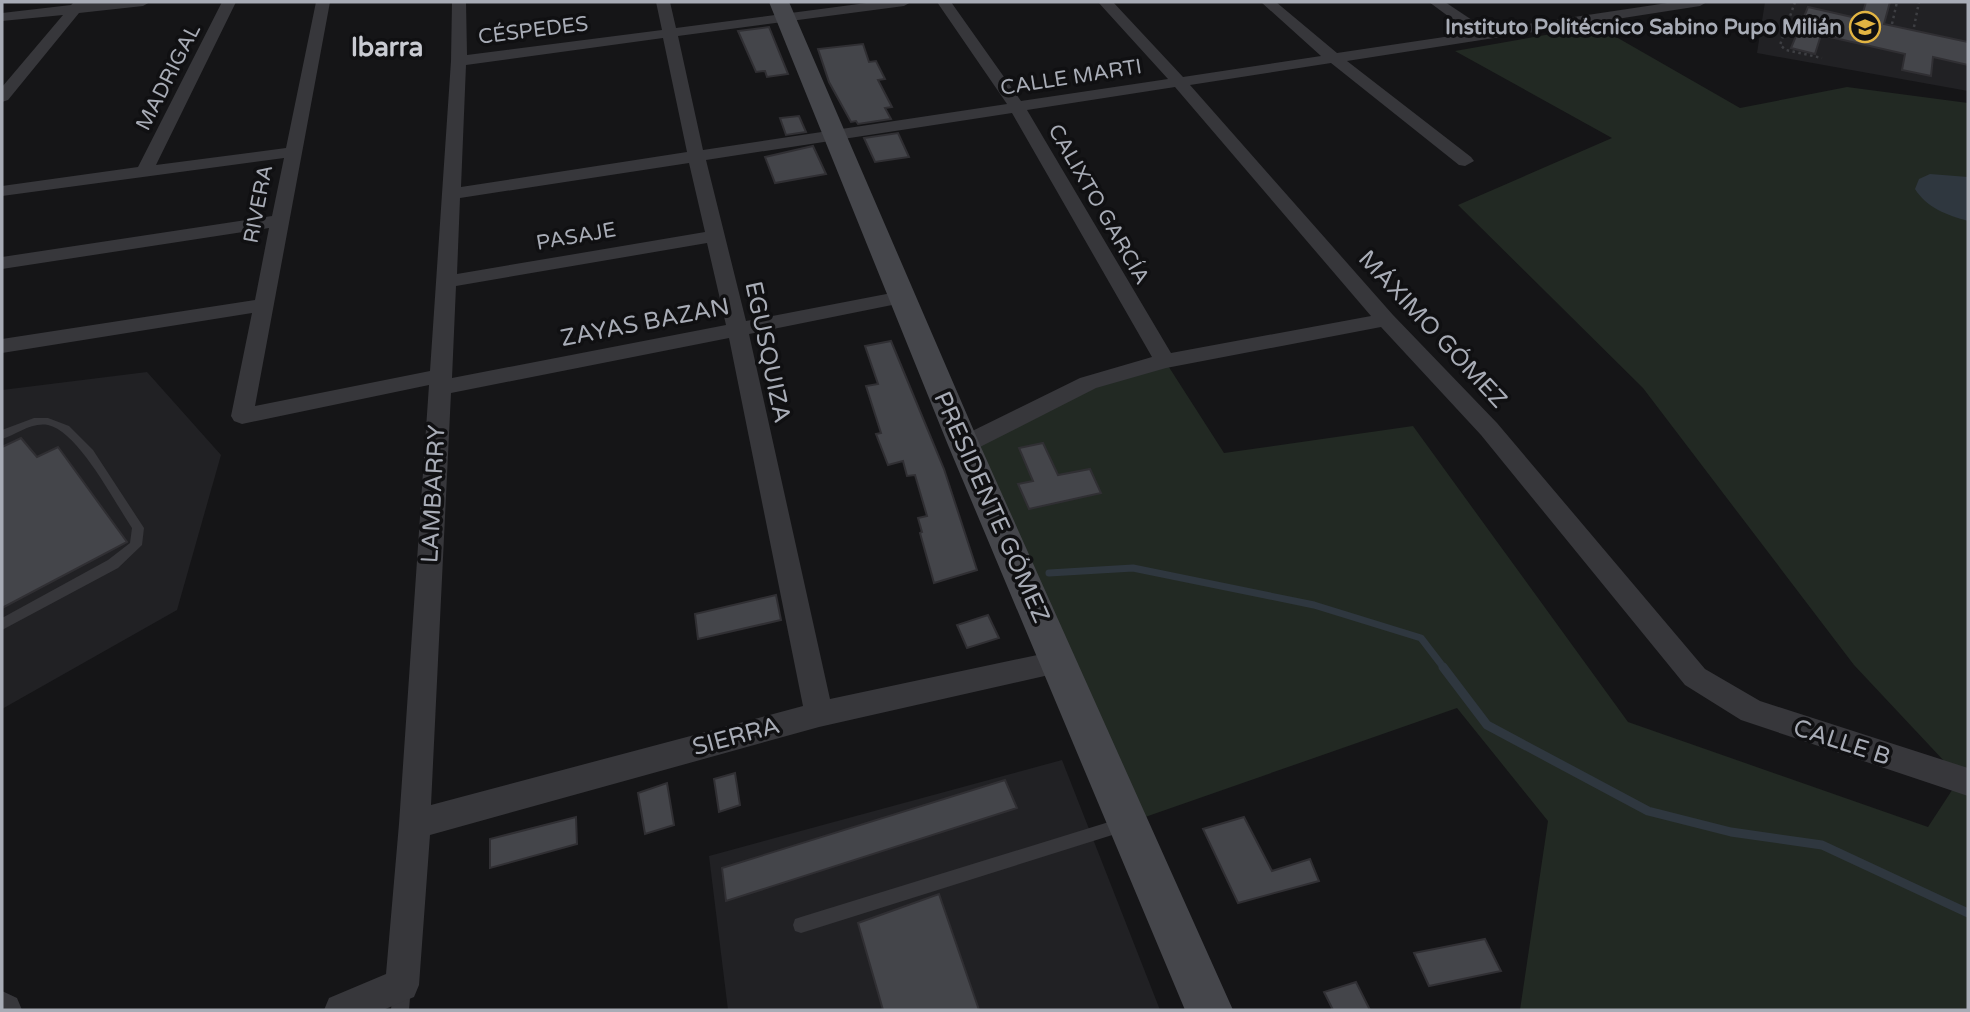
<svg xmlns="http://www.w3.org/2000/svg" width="1970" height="1012" viewBox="0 0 1970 1012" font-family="'Varela Round',sans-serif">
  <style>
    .built { fill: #212124 }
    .green { fill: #222923 }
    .water { fill: #2f373f }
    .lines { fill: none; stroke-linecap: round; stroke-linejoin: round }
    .stream-far1 { stroke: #2f373f; stroke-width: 7 }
    .stream { stroke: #2f373f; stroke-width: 9 }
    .building { fill: #44454a; stroke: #302f33; stroke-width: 2 }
    .path { stroke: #3d3e42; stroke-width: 2.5; stroke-dasharray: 2.5 3.5; stroke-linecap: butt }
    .lane { fill: #37373b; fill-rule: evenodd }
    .street { fill: #37373b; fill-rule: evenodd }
    .secondary { fill: #45464b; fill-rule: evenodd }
    .labels { text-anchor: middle; stroke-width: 7; stroke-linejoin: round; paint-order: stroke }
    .far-poi-label { font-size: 21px; font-weight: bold; fill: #a8acb6; stroke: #101012; text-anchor: end }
    .far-street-label { font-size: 21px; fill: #a8acb6; stroke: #101012 }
    .street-label { font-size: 24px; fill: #a8acb6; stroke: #101012 }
    .far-district-label { font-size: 26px; font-weight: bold; fill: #c9cbd2; stroke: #101012 }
  </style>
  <rect width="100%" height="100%" fill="#151517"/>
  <!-- built -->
  <path class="built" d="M1765 2H1968V91L1757 53Z
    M147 372 221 455 177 610 2 709V390Z
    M1062 760 1160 1010H728L709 856Z"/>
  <!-- green -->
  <path class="green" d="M1597 26 1740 108 1847 87 1968 103V1010H1520L1548 821 1457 708 1128 823 961 439 1165 361 1224 453 1413 426 1628 722 1928 827 1960 778 1854 665 1643 388 1458 205 1612 138 1455 51Z"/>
  <!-- water -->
  <path class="water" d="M1930 174 1968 177V221C1947 215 1927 208 1915 189L1919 179Z"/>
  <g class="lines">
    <!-- stream-far1 -->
    <path class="stream-far1" d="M1049 573 1133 568 1314 605 1421 638 1444 668"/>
    <!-- stream -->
    <path class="stream" d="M1443 667 1487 725 1648 811 1731 832 1822 845 1968 913"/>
  </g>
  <!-- building -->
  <path class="building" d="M1866 2H1890L1884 24 1968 42V65L1933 57 1931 76 1902 70 1905 54 1821 35 1815 54 1791 48 1808 7 1861 19Z
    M769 27 788 74 767 77 765 71 756 72 738 31Z
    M863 44 869 62 876 61 885 79 878 80 892 107 885 108 891 119 858 124 856 121 851 122 829 82 818 49Z
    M799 116 806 132 786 135 780 118Z
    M898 133 909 157 875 162 864 138Z
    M813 146 826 174 775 183 765 157Z
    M891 341 944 469 977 570 934 583 920 533 922 532 918 518 927 516 915 475 907 476 903 461 888 465 876 434 881 433 866 386 878 384 865 346Z
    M21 438 37 457 58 447 127 542 2 608V447Z
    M1043 443 1058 475 1090 469 1101 493 1029 509 1018 484 1033 481 1019 448Z
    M776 595 781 620 698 639 695 614Z
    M988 615 999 638 967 648 957 625Z
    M735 773 740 805 719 812 714 779Z
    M1005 780 1017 808 726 901 722 868Z
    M667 783 674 825 645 834 638 793Z
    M576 817 577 844 490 868V839Z
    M1244 817 1272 871 1310 859 1319 881 1238 903 1203 829Z
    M939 894 979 1010H883L858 923Z
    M1485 939 1501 971 1429 986 1414 953Z
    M1356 982 1370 1010H1333L1324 992Z"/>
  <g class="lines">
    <!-- path -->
    <path class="path" d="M1795 2 1780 45 1786 50 1822 58
      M1892 24 1897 2
      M1914 27 1919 2"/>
    <!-- lane -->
    <path class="lane" d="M34 418H48L69 426 93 450 144 528 142 545 118 568 2 630V618L108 560 130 543 132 528C115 503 78 431 48 425 31 422 16 435 2 439V430Z
      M1125 817 1130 819 1133 824 1130 829 1125 831 801 933 795 931 793 925 795 919 801 917Z
      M402 977 408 980 411 986 409 1010H391L393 986 396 980Z"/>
    <!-- street -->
    <path class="street" d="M74 2H150L143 6 79 13 8 100 2 102V87L63 15 2 21V13L71 5Z
      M222 2H236L156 165 286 148 316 2H330L255 406 430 371 451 61 452 2H466L467 55 662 30 656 2H670L676 28 874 2H911L904 6 678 36 703 150 1007 104 937 2H951L1021 101 1168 79 1098 2H1113L1183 77 1321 56 1261 2H1276L1337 53 1471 33 1429 2H1445L1487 30 1674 2H1707L1700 6 1347 61 1471 157 1474 161 1465 166 1459 165 1331 63 1190 85 1393 315 1497 423 1705 669 1760 701 1968 768V796L1741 720 1685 685 1481 435 1381 327 1166 368 1096 388 972 451H956L952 445 956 439 1080 378 1152 357 1012 113 706 160 746 321 902 291 912 297 902 303 749 334 830 699 1061 650 1071 654 1075 662 1071 670 819 727 430 835 419 985 414 997 383 1010H324L329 998 386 974 399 824 429 385 242 424 234 421 231 416 252 313 2 353V339L255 300 269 228 2 269V257L272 216 284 158 2 196V186L138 167ZM663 38 687 152 461 187 466 65ZM1175 87 1371 316 1171 353 1027 110ZM689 163 705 232 457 274 460 198ZM707 243 726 325 452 378 456 286ZM729 338 803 706 431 805 451 393Z
      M2 991 17 998 22 1010H2Z"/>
    <!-- secondary -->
    <path class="secondary" d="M769 2H789L980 445 1233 1010H1185L948 445Z"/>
  </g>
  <!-- icons -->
  <defs>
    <g id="school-ring" transform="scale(1.575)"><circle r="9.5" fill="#101012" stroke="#e2b442" stroke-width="1.5"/><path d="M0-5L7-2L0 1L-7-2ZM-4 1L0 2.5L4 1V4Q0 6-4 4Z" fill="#e2b442"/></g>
  </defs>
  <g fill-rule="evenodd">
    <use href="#school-ring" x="1865" y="27"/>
  </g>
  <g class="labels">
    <!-- far-poi labels -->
    <g class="far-poi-label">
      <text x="1842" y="34">Instituto Politécnico Sabino Pupo Milián</text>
    </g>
    <!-- far-street labels -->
    <g class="far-street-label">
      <text transform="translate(533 30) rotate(-7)" y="7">CÉSPEDES</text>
      <text transform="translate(168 77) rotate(-63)" y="7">MADRIGAL</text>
      <text transform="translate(1071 77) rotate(-9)" y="7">CALLE MARTI</text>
      <text transform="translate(258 204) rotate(-79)" y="7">RIVERA</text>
      <text transform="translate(1099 204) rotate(60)" y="7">CALIXTO GARCÍA</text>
      <text transform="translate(576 236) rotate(-10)" y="7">PASAJE</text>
    </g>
    <!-- street labels -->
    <g class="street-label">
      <text transform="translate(645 322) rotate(-11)" y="8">ZAYAS BAZAN</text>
      <text transform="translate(1433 329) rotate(47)" y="8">MÁXIMO GÓMEZ</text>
      <text transform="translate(768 352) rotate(78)" y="8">EGUSQUIZA</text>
      <text transform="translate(433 494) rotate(-87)" y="8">LAMBARRY</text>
      <text transform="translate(992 507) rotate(66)" y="8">PRESIDENTE GÓMEZ</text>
      <text transform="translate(736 736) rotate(-15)" y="8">SIERRA</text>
      <text transform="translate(1842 742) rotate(18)" y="8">CALLE B</text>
    </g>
    <!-- far-district labels -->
    <g class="far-district-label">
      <text x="387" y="56">Ibarra</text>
    </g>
  </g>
  <!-- border -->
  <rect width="1970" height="1012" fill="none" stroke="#a8acb6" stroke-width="7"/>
</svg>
